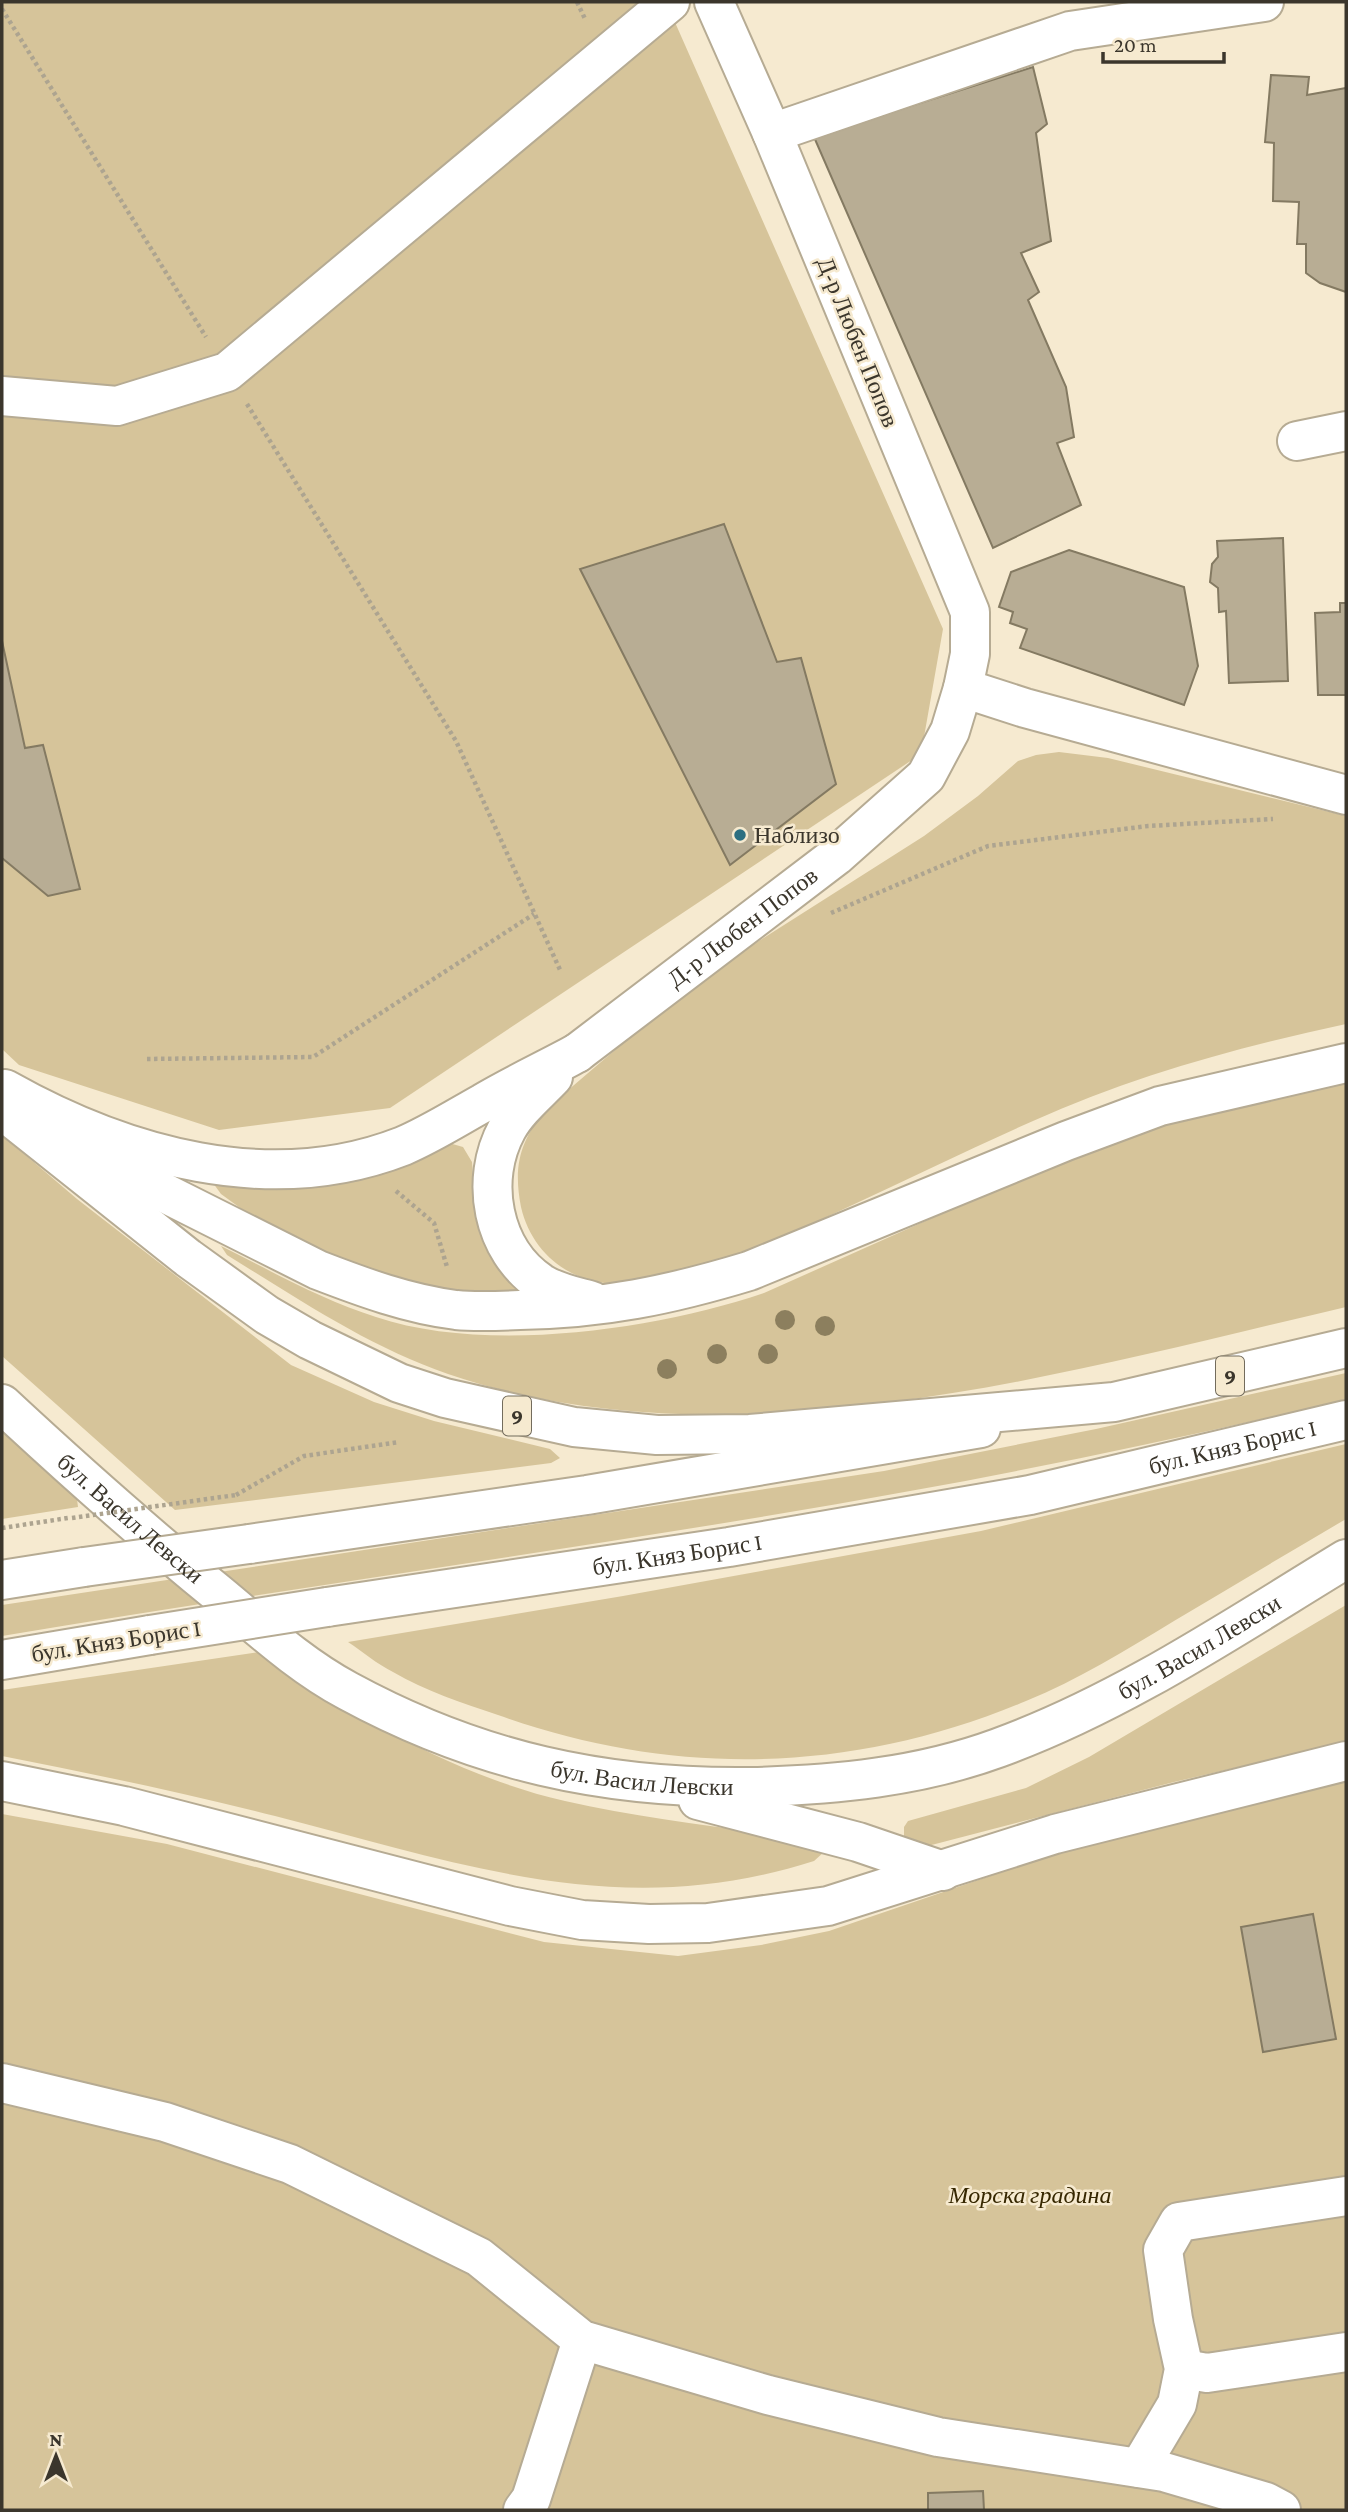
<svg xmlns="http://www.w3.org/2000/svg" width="1348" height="2512" viewBox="0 0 1348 2512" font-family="'Crimson Pro',serif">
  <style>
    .green { fill: #d6c49a }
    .building { fill: #b8ad94; stroke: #847a62; stroke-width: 2 }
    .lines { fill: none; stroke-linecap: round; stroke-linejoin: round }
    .minor-casing { stroke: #b6ab93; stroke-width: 42 }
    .major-casing { stroke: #b6ab93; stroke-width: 42 }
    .highway-casing { stroke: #b6ab93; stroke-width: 42 }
    .path { stroke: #ada490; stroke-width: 4.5; stroke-dasharray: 3.5 3.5; stroke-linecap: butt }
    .minor { stroke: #fff; stroke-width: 38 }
    .major { stroke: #fff; stroke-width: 38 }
    .highway { stroke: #fff; stroke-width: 38 }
    .major-bridge-casing { stroke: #b6ab93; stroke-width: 42; stroke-linecap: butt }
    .path-bridge { stroke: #ada490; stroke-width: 4.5; stroke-dasharray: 3.5 3.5; stroke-linecap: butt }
    .major-bridge { stroke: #fff; stroke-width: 38 }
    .tree { fill: #8c7f5e }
    .poi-dot { fill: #2c6f81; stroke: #f6ead0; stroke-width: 2.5 }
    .labels { text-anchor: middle; stroke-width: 5; stroke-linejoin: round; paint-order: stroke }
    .shield { fill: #f6ead0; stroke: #736c5d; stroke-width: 2 }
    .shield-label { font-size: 23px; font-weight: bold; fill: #3b362c }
    .street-label { font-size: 24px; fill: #3b362c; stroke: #f6ead0 }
    .poi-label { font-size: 24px; fill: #3b362c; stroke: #f6ead0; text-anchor: start }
    .park-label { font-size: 24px; font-style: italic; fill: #362701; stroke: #f6ead0 }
  </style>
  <rect width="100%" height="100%" fill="#f6ead0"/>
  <!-- green -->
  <path class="green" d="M2 2H666L943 629 921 754 390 1108 219 1130 19 1065 2 1049Z
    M1059 752 1108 758 1346 816V1024C1239 1047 1133 1076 1033 1121 970 1149 908 1179 846 1208 790 1234 734 1261 673 1273 657 1277 638 1283 621 1284 573 1285 532 1255 521 1207 513 1166 520 1141 546 1109L677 997 729 960 924 836 978 796 1018 761 1036 755Z
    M1346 1075V1307C1067 1372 730 1471 448 1374 369 1347 298 1299 227 1255L221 1246C271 1271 322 1300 376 1317 486 1354 655 1330 764 1293L1015 1181 1195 1112Z
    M2 1135 77 1199 291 1365 374 1402 434 1421 550 1449 560 1458 551 1463 175 1510 2 1356Z
    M449 1143 463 1147 472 1162 475 1201 521 1291 424 1290 283 1239 221 1194 213 1183Z
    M1346 1373V1400C1201 1433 1056 1465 910 1491 608 1546 304 1585 2 1636V1605L884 1471 1096 1429Z
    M2 1422 76 1491 78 1507 2 1519Z
    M1346 1444V1519C1288 1553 1231 1587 1174 1621 1126 1650 1078 1680 1026 1701 853 1774 674 1778 498 1715 463 1703 425 1691 393 1672 377 1664 363 1652 348 1642L623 1596 981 1531Z
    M1346 1605V1742L1174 1782 920 1848 904 1841V1827L908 1821 1026 1788 1089 1757Z
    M259 1652C353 1715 453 1775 565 1801 649 1820 738 1829 823 1841L824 1852 814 1861C620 1923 463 1864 275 1816 185 1793 93 1774 2 1756V1690Z
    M1346 1779V2510H2V1814L167 1844 544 1942 678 1956 761 1945 829 1931 1046 1857 1179 1817Z"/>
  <!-- building -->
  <path class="building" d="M1033 67 1047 124 1036 133 1051 241 1021 253 1039 292 1028 300 1066 387 1074 437 1057 443 1081 505 993 548 814 137Z
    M1271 75 1309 77 1307 95 1346 88V292L1320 283 1306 273V244H1297L1299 202 1273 201 1274 143 1265 142Z
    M724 524 777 662 801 658 836 784 730 865 580 569Z
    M1283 538 1288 681 1229 683 1226 611 1219 612 1218 588 1210 582 1212 564 1218 557 1217 541Z
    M1069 550 1184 587 1198 666 1184 705 1020 648 1027 629 1010 623 1013 612 999 607 1011 572Z
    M1340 603H1346V695H1318L1315 613 1340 612Z
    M2 641 25 748 43 745 80 889 48 896 2 858Z
    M1313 1914 1336 2039 1263 2052 1241 1927Z
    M983 2491 984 2510H928V2493Z"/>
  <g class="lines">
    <!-- minor casing -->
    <g class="minor-casing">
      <g id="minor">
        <path d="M772 133 1070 31 1264 2"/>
        <path d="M2 396 117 406 227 372 670 2"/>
        <path d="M1297 441 1346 431"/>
        <path d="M963 688 1025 708 1346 795"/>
        <path id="s1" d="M577 1053 836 856 926 776 950 731 963 688 970 654V612L772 133 714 2"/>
        <path d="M2 2083 165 2122 290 2164 479 2257 582 2340 768 2395 938 2437 1164 2472 1266 2502 1281 2510"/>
        <path d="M1184 2369 1207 2373 1346 2352"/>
        <path d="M1139 2468 1177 2404 1184 2369 1173 2319 1163 2250 1179 2222 1346 2196"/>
        <path d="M523 2510 531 2499 582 2340"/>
      </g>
    </g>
    <!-- major casing -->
    <g class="major-casing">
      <g id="major">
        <path d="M249 1544 587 1495 981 1428"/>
        <path d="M2 1580 84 1567"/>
        <path id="s2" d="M327 1607 729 1547 1030 1495 1346 1420"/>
        <path d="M2 1660 150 1635"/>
      </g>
    </g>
    <!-- highway casing -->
    <g class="highway-casing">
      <g id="highway">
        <path d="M553 1077C537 1094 518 1109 507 1129 479 1180 492 1250 541 1283 557 1293 574 1296 592 1301"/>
        <path d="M5 1089C124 1156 270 1198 403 1146 431 1134 456 1118 483 1103 513 1085 546 1070 577 1053"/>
        <path d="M2 1110 188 1258 267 1315 310 1340 399 1383 445 1398 574 1427 657 1435 750 1434 1114 1402 1346 1348"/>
        <path d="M71 1146 318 1270C362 1287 408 1304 456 1310 476 1312 499 1311 520 1310 602 1309 670 1295 749 1271L1066 1141 1160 1106 1346 1063"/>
        <path id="s3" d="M2 1404C73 1470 145 1534 220 1595 261 1629 301 1666 348 1691 477 1761 604 1789 751 1787 835 1785 919 1777 998 1748 1122 1703 1234 1627 1346 1559"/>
        <path d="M2 1781 124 1806 510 1906 582 1920 649 1924 708 1923 828 1906 1055 1834 1346 1761"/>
        <path d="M698 1800 858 1842 943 1871"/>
      </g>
    </g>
    <!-- path -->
    <path class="path" d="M577 2 586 21
      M2 9 206 337
      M247 404 456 741 561 972
      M831 913 988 846 1148 826 1273 819
      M147 1059 313 1057 534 914
      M396 1191 434 1223 447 1267
      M236 1495 304 1456 399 1442
      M2 1528 68 1518"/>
    <!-- minor -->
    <use href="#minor" class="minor"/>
    <!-- major -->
    <use href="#major" class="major"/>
    <!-- highway -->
    <use href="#highway" class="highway"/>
    <!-- major-bridge casing -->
    <g class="major-bridge-casing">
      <path id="major-bridge" d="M84 1567 249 1544
        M150 1635 327 1607"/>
    </g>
    <!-- path-bridge -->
    <path class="path-bridge" d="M72 1518 236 1495"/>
    <!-- major-bridge -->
    <use href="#major-bridge" class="major-bridge"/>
  </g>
  <!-- trees -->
  <g class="tree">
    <circle cx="785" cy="1320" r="10"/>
    <circle cx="825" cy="1326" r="10"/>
    <circle cx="717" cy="1354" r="10"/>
    <circle cx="768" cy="1354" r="10"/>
    <circle cx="667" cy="1369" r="10"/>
  </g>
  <!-- markers -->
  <circle class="poi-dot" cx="740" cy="835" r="7"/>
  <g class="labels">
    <!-- shield labels -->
    <g class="shield">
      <rect x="1216" y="1356.5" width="28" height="39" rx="5"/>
      <rect x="503" y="1396.5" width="28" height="39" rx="5"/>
    </g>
    <g class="shield-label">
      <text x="1230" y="1384">9</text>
      <text x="517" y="1424">9</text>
    </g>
    <!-- street labels -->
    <g class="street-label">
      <text transform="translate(858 342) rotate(68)" y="8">Д-р Любен Попов</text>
      <text dy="8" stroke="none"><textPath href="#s1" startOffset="208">Д-р Любен Попов</textPath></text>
      <text dy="8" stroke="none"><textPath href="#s2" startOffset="920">бул. Княз Борис I</textPath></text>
      <text dy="8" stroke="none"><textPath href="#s3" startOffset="172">бул. Васил Левски</textPath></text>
      <text dy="8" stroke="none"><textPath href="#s2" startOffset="354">бул. Княз Борис I</textPath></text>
      <text transform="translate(116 1641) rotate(-9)" y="8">бул. Княз Борис I</text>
      <text dy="8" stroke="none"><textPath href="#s3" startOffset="1346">бул. Васил Левски</textPath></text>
      <text dy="8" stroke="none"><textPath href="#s3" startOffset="760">бул. Васил Левски</textPath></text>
    </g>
    <!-- poi labels -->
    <g class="poi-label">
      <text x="754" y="843">Наблизо</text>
    </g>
    <!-- park labels -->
    <g class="park-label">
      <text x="1030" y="2203">Морска градина</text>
    </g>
  </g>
  <!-- border -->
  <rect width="1348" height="2512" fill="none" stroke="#3b362c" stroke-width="7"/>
  <!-- north arrow -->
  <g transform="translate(56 2456)" stroke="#f6ead0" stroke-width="5" paint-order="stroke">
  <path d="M0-5L12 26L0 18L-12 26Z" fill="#3b362c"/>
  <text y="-10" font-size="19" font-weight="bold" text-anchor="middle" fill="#3b362c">N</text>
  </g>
  <!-- scale -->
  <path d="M1103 52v10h121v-10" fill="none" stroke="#3b362c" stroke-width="3.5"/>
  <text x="1114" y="52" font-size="21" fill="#3b362c" stroke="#f6ead0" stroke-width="5" paint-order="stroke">20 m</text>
</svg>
